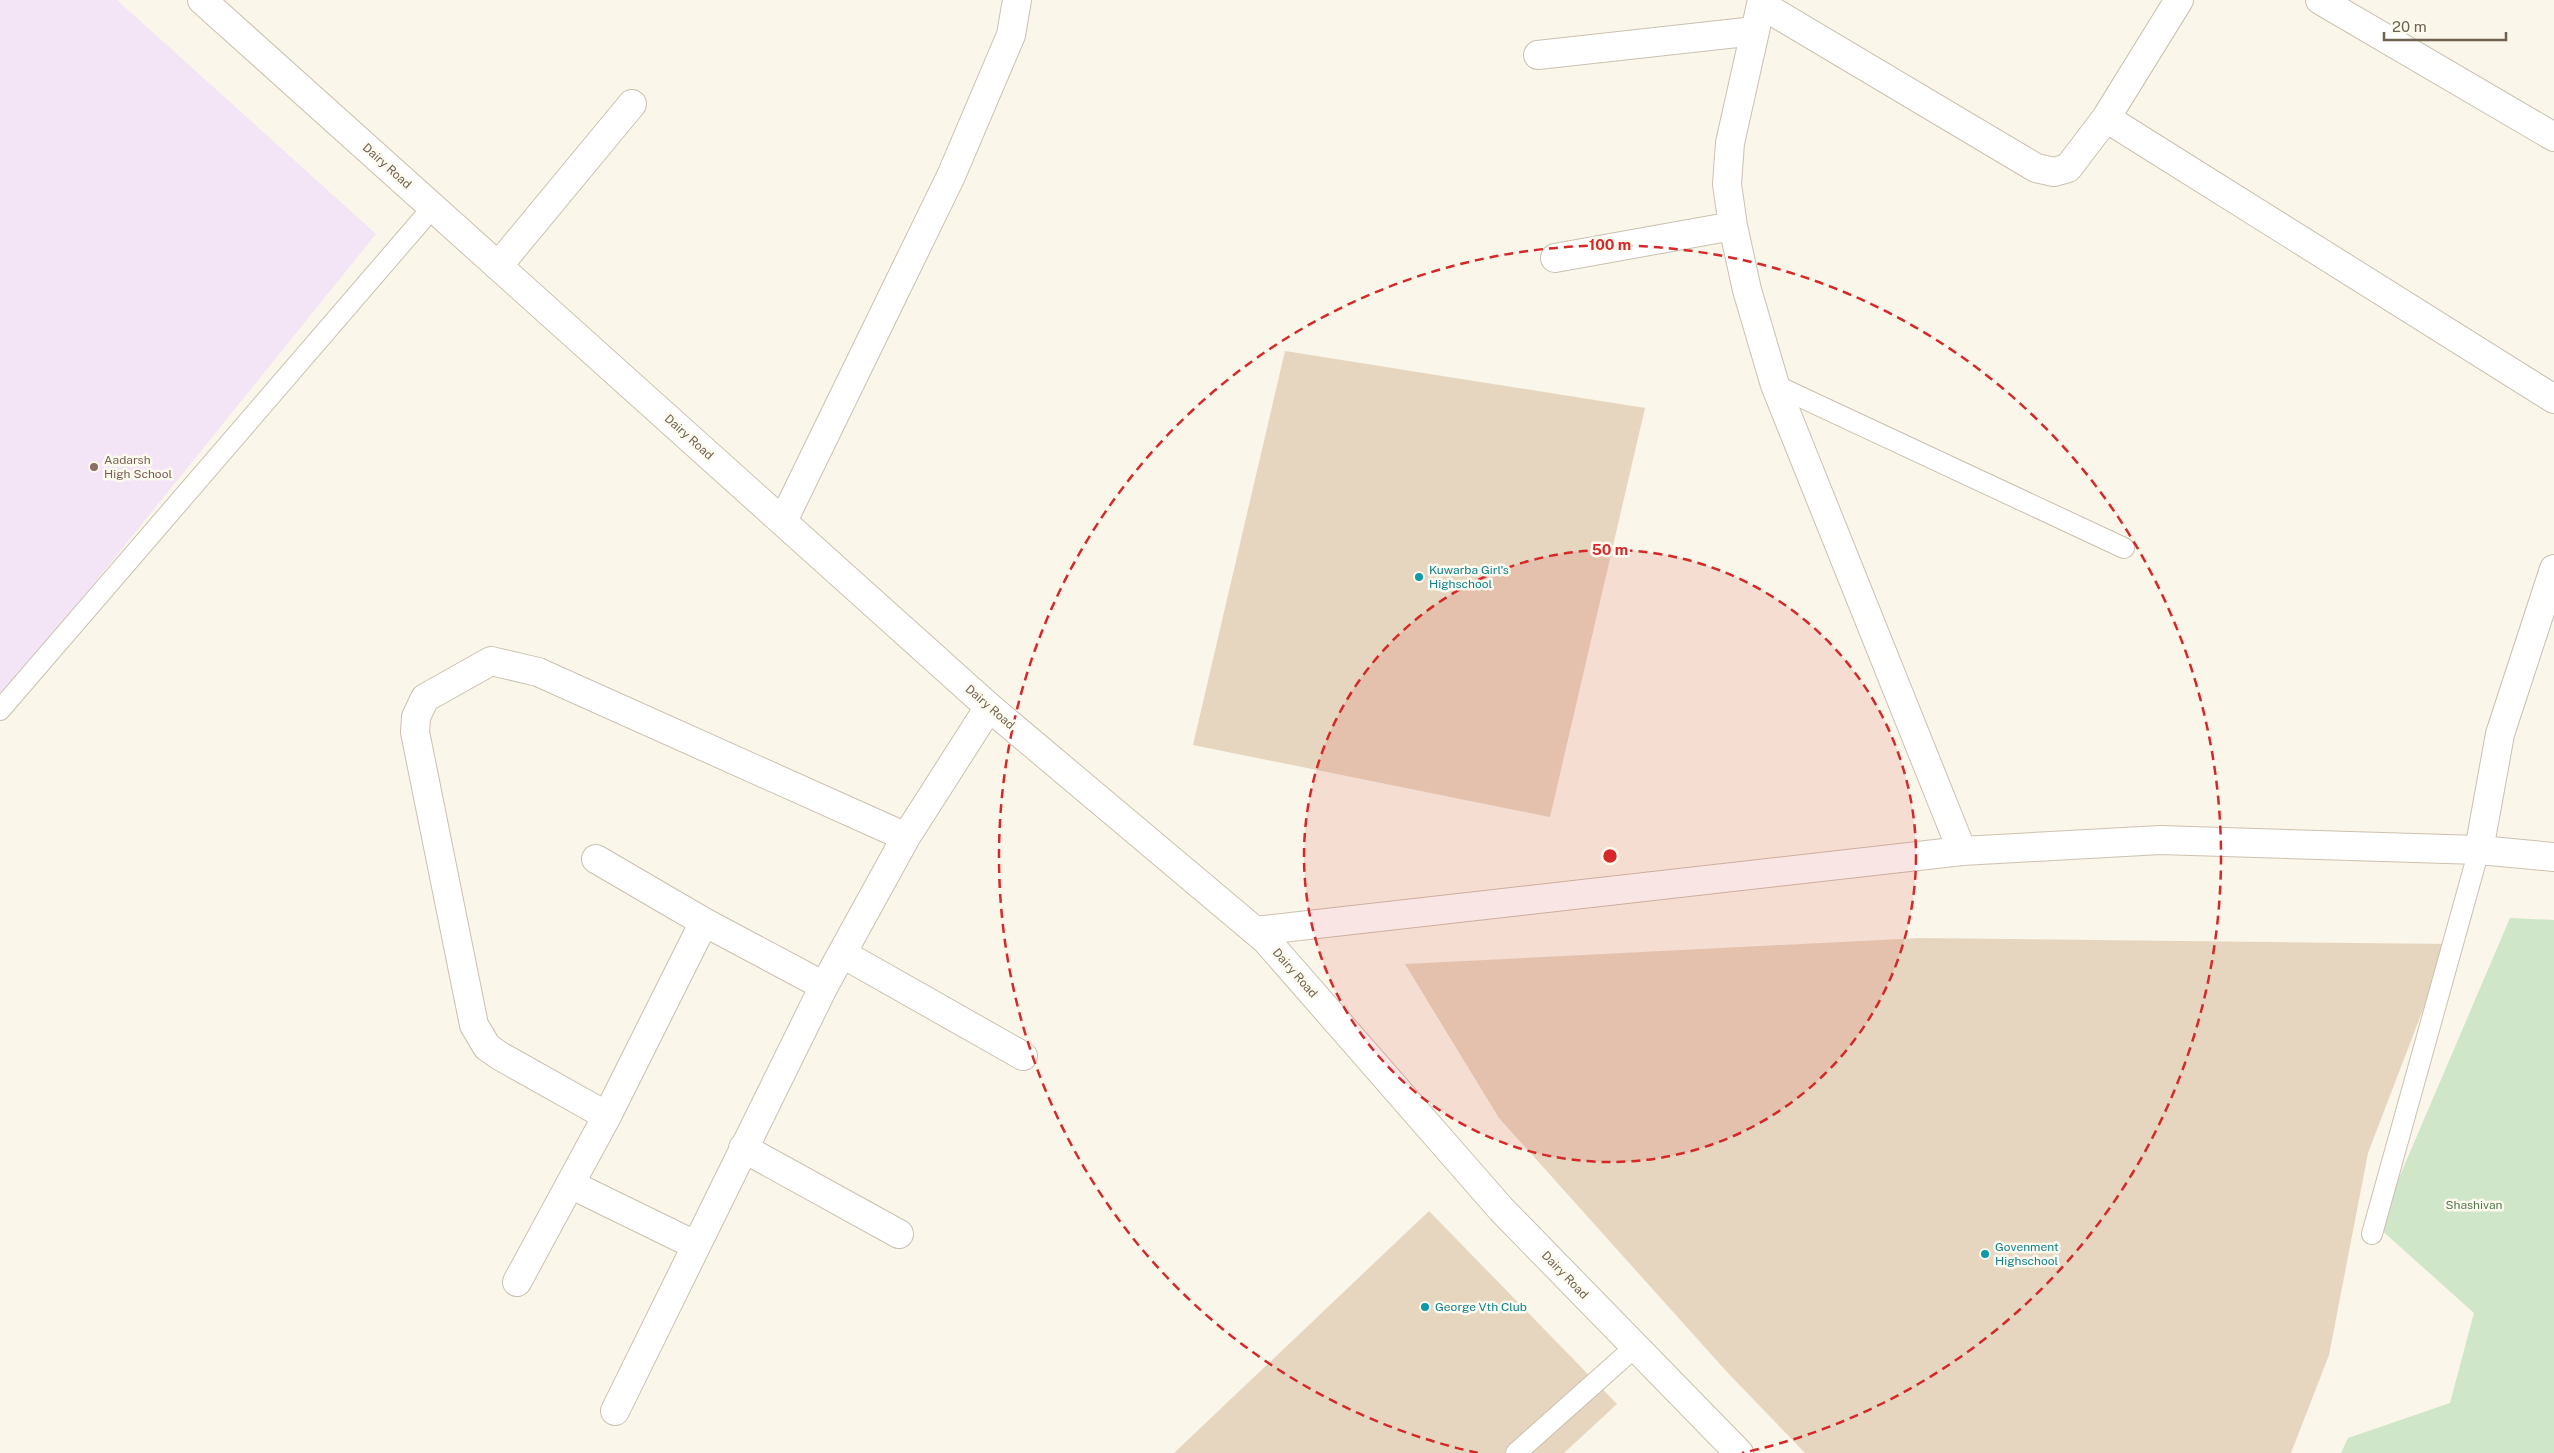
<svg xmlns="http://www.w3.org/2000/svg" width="2554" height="1453" viewBox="0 0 2554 1453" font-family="'Public Sans',sans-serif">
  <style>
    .education { fill: #f3e5f6 }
    .green { fill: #cfe6c9 }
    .building { fill: #e6d6bf }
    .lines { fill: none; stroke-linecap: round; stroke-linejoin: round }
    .lane-casing { stroke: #cac1b0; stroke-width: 22 }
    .street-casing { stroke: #cac1b0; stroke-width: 30 }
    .secondary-casing { stroke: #ccc1ae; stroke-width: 30 }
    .lane { stroke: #fff; stroke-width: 20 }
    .street { stroke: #fff; stroke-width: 28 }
    .secondary { stroke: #fff; stroke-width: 28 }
    .ring { fill: none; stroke: #d62828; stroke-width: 2.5; stroke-dasharray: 9 6 }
    .education-dot { fill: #8d6e63; stroke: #fdfaef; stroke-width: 2 }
    .culture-dot { fill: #0f9aa8; stroke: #fdfaef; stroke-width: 2 }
    .labels { text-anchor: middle; stroke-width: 5; stroke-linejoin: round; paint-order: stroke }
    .street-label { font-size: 12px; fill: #706250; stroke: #fdfaef }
    .education-label { font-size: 12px; fill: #785e54; stroke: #fdfaef; text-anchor: start }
    .culture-label { font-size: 12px; fill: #0d838f; stroke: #fdfaef; text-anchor: start }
    .park-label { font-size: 12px; fill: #527a4d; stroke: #fdfaef }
    .centre { fill: #d62828; stroke: #fdfaef; stroke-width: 2.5 }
    .ring-label { font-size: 15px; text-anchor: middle; font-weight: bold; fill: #d62828; stroke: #fdfaef; stroke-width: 5; stroke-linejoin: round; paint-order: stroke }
  </style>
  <rect width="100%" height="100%" fill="#faf6e9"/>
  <!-- education -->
  <path class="education" d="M0 0H117L376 234 0 700Z"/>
  <!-- green -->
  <path class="green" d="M2510 918 2554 920V1453H2341L2348 1438 2450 1403 2474 1313 2378 1227Z"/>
  <!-- building -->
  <path class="building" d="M1285 351 1645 408 1550 817 1193 745Z
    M1920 938 2448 944 2368 1153 2329 1355 2291 1453H1805L1727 1372 1499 1118 1405 964Z
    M1429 1211 1617 1404 1564 1453H1174Z"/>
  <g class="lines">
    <!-- lane casing -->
    <g class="lane-casing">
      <path id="lane" d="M1775 385 2124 548
        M0 710 433 207
        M2372 1234 2479 850
        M1516 1453 1635 1347"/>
    </g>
    <!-- street casing -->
    <g class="street-casing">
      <path id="street" d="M1762 0 1730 143 1727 184 1733 226 1747 290 1775 385 1962 851
        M2320 0 2554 137
        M1762 5 2036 168 2054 172 2068 168 2106 118 2179 0
        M1538 55 1755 31
        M2106 118 2554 399
        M1555 258 1733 226
        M498 266 632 104
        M783 521 951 176 1011 35 1017 0
        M2479 850 2500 734 2554 569
        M596 859 704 922 824 986
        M843 954 1023 1056
        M607 1116 500 1056 487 1047 474 1025 415 732 416 717 425 698 491 661 538 672 906 837
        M743 1148 899 1234
        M570 1184 695 1245
        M517 1282 607 1116 704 922
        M615 1411 824 986 906 837 989 707"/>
    </g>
    <!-- secondary casing -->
    <g class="secondary-casing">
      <path id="secondary" d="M202 0 989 707 1266 940 1501 1209 1739 1453
        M1255 931 1962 851 2160 840 2479 850 2554 857"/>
    </g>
    <!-- lane -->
    <use href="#lane" class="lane"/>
    <!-- street -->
    <use href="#street" class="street"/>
    <!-- secondary -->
    <use href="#secondary" class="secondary"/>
  </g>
  <!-- distance rings -->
  <circle cx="1610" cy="856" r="306" fill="#d62828" fill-opacity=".12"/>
  <g class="ring">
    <circle cx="1610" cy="856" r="306"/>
    <path d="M1478 1453A611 611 0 1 1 1742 1453"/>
  </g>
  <!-- markers -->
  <circle class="education-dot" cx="94" cy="467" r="5"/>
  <g class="culture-dot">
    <circle cx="1419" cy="577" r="5"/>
    <circle cx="1985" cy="1254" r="5"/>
    <circle cx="1425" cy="1307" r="5"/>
  </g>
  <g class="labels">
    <!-- street labels -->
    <g class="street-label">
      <text transform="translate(387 166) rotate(42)" y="4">Dairy Road</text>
      <text transform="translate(689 437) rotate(42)" y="4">Dairy Road</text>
      <text transform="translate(990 707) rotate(41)" y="4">Dairy Road</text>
      <text transform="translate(1295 973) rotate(49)" y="4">Dairy Road</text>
      <text transform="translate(1565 1275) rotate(46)" y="4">Dairy Road</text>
    </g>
    <!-- education labels -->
    <g class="education-label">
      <text x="104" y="464">Aadarsh<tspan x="104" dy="14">High School</tspan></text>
    </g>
    <!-- culture labels -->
    <g class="culture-label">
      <text x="1429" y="574">Kuwarba Girl's<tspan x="1429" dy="14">Highschool</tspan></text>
      <text x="1995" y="1251">Govenment<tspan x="1995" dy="14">Highschool</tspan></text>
      <text x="1435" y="1311">George Vth Club</text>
    </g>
    <!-- park labels -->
    <g class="park-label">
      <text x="2474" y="1209">Shashivan</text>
    </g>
  </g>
  <circle cx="1610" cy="856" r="8" class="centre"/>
  <g class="ring-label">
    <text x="1610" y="250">100 m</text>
    <text x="1610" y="555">50 m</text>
  </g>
  <!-- scale -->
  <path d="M2384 32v8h122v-8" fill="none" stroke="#706250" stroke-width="2.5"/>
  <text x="2392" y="32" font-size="15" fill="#706250" stroke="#fdfaef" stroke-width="4" paint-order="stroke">20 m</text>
</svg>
